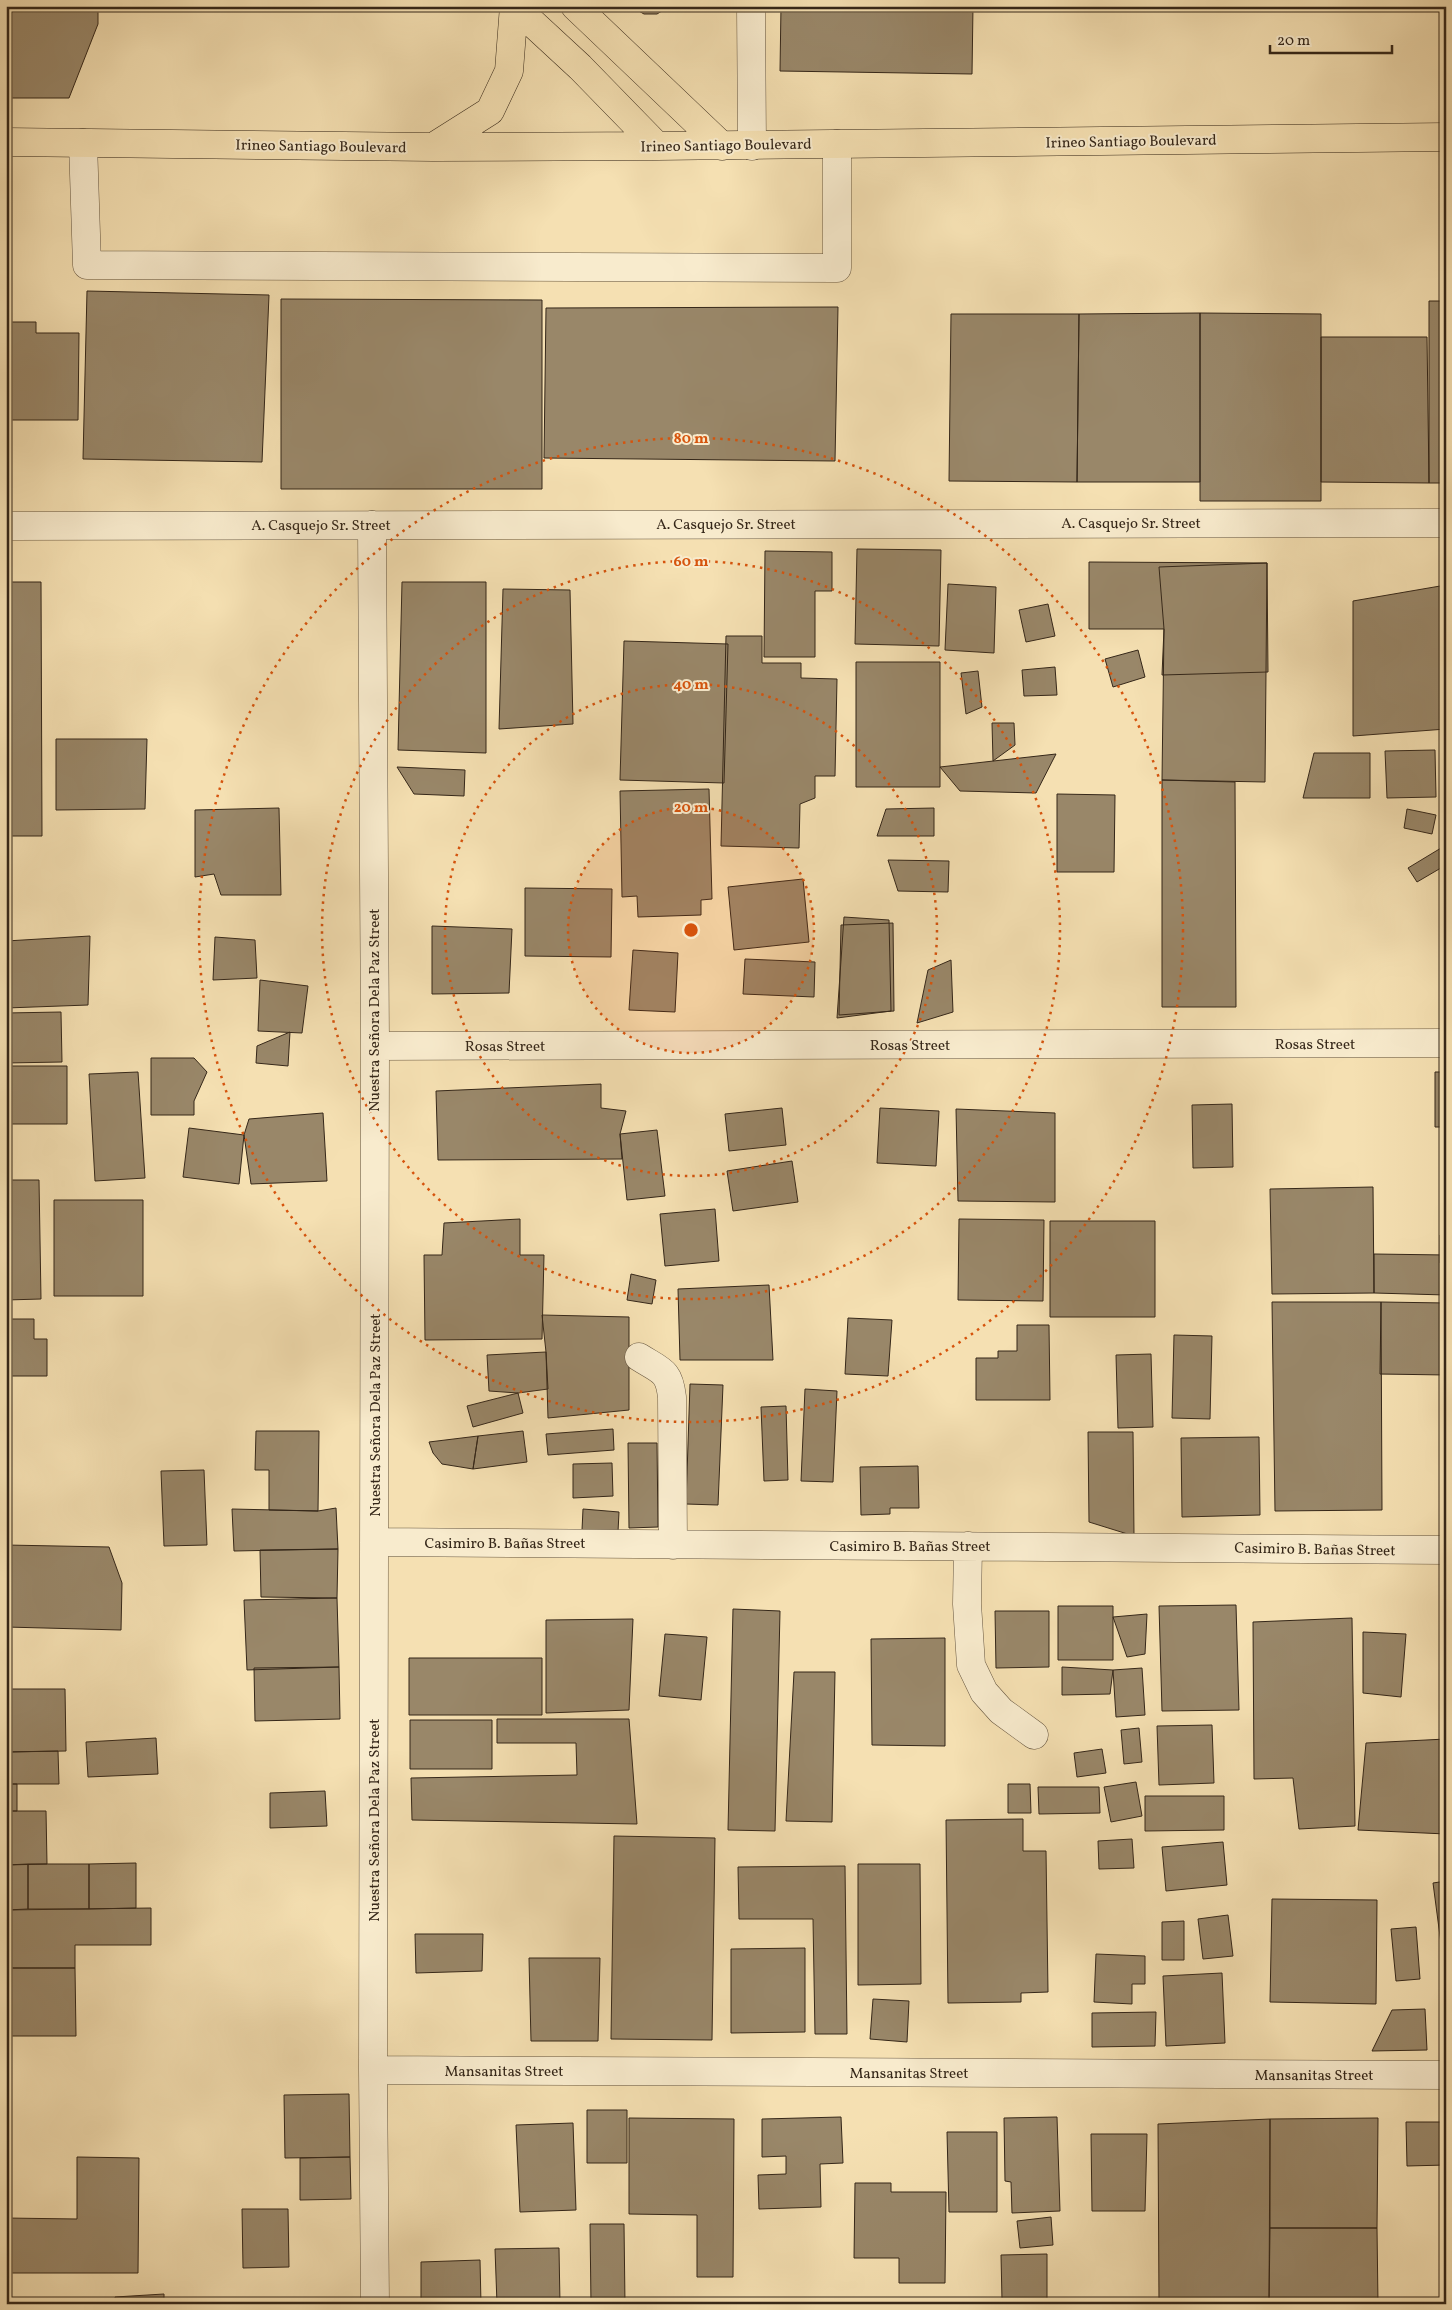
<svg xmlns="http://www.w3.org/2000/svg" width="1452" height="2310" viewBox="0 0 1452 2310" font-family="Vollkorn,serif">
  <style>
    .building { fill: #998769; stroke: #352719 }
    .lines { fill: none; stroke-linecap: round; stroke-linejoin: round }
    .minor-casing { stroke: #65553f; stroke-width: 29 }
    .major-casing { stroke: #352719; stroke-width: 29 }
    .minor { stroke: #f8ebcd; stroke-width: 28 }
    .major { stroke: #f5e0b2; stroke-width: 28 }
    .ring { fill: none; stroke: #d6540d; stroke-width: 2.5; stroke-dasharray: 2.5 5 }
    .labels { text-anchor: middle; stroke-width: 4; stroke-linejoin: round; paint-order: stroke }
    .street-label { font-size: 15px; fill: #352719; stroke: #f8ebcd }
    .centre { fill: #d6540d; stroke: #f8ebcd; stroke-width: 2.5 }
    .ring-label { font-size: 15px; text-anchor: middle; font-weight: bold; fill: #d6540d; stroke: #f8ebcd; stroke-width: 4; stroke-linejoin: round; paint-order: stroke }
  </style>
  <rect width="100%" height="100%" fill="#f5e0b2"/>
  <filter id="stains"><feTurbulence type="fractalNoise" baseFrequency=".004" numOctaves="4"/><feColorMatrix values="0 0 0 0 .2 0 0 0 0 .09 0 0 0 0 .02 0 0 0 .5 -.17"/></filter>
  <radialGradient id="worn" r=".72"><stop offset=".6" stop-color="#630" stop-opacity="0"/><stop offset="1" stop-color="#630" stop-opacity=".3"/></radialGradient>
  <!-- building -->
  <path class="building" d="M6 6H98V24L69 98H6Z
    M630 6H670L657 14H644Z
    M781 6H973L972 74 780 71Z
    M87 291 269 295 262 462 83 459Z
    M281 299 542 300V489H281Z
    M1429 301H1446V483H1429Z
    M838 307 835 461 544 458 546 308Z
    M1200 313V482H1077L1079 314Z
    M1200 313 1321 314V501H1200Z
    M951 314H1079L1077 482 949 481Z
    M6 322H36V333H79L78 420H6Z
    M1321 337H1427L1429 483 1321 482Z
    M857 549 941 550 939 646 855 644Z
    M765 551 832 552V591H815V657H764Z
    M1089 562 1267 563 1265 782 1162 780 1164 629H1089Z
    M1267 563 1268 672 1162 675 1164 629 1159 567Z
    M6 582H41L42 836H6Z
    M402 582H486V753L398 750Z
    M948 584 996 587 994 653 945 650Z
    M1446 585V729L1353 736V601Z
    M503 589 570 590 573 724 499 729Z
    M1048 604 1055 636 1026 642 1019 610Z
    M726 636H762V663H801V678L837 679 835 776H815V798L800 804 799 848 721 846Z
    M624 641 728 644 724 783 620 780Z
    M1138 650 1145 677 1113 687 1105 659Z
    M856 662H940V787H856Z
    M1055 667 1057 695 1024 696 1022 670Z
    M978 671 982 707 966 714 961 673Z
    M992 723H1014L1015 745 993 761Z
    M56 739H147L145 809 56 810Z
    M1435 750 1436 797 1387 798 1385 751Z
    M1314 753H1370V798H1303Z
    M1056 754 1036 793 960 791 940 767Z
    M397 767 465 770 464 796 414 794Z
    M1162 780 1235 782 1236 1007H1162Z
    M709 789 712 899 701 900V915L638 917 637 896 622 897 620 791Z
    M1057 794 1115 795 1114 872H1057Z
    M279 808 281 895H221L214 874 195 877V810Z
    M934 808V836H877L886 809Z
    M1407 809 1436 815 1432 834 1404 828Z
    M1446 845V865L1417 882 1408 868Z
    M888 860 949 861 948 892 898 891Z
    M803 879 809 942 734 950 728 887Z
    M525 888 612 889 611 957 525 956Z
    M844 917 889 920 891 1011 837 1018Z
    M893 923 894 1011 839 1015 841 925Z
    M432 926 512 929 509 993 432 994Z
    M90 936 88 1005 6 1008V941Z
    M215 937 255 940 257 978 213 980Z
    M633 950 678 953 675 1012 629 1010Z
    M745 959 815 962 814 997 743 994Z
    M951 960 953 1012 917 1023 928 970Z
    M260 980 308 986 302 1033 258 1031Z
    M61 1012 62 1062 6 1063V1013Z
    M290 1032 288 1066 256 1063 257 1046Z
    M151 1058H194L207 1072 194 1101V1115H151Z
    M6 1066H67V1124H6Z
    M138 1072 145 1178 95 1181 89 1074Z
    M1435 1072H1446V1127H1435Z
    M601 1084V1108L626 1111 620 1134 622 1159 438 1160 436 1091Z
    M1232 1104 1233 1167 1193 1168 1192 1105Z
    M782 1108 786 1145 729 1151 725 1114Z
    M880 1108 939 1111 936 1166 877 1163Z
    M956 1109 1055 1113V1202L958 1201Z
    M323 1113 327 1181 251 1184 244 1135 249 1119Z
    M189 1128 244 1135 239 1184 183 1177Z
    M657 1130 665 1196 627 1200 620 1134Z
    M792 1161 798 1202 733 1211 727 1171Z
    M6 1180H39L41 1299 6 1300Z
    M1373 1187 1374 1293 1272 1294 1270 1189Z
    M54 1200H143V1296H54Z
    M715 1209 719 1261 665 1266 660 1214Z
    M520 1219V1255H544L542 1339 425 1340 424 1255H442L444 1223Z
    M959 1219 1044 1220 1043 1301 958 1300Z
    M1050 1221H1155V1317H1050Z
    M1440 1235H1446V1263H1440Z
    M1374 1254 1446 1255V1295L1374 1293Z
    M631 1274 656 1280 652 1304 627 1300Z
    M769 1285 773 1360H680L678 1289Z
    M1272 1302H1381L1382 1510 1275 1511Z
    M1381 1302 1446 1303V1375L1380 1374Z
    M542 1315 629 1317V1410L548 1418 546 1352Z
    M848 1318 892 1320 888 1376 845 1374Z
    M6 1319H34V1339H47V1376H6Z
    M1017 1325H1049L1050 1400H976V1358H998V1351H1017Z
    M1174 1335 1212 1336 1210 1419 1172 1418Z
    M546 1352 548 1389 518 1393 489 1391 487 1355Z
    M1151 1354 1153 1427 1118 1428 1116 1355Z
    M690 1384 723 1385 718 1505 686 1504Z
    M805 1389 837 1391 833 1482 801 1481Z
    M518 1393 523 1413 473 1427 467 1406Z
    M786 1406 788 1480 764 1481 761 1407Z
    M613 1429 614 1450 548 1455 546 1434Z
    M256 1431H319L318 1511 269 1510V1470H255Z
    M523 1431 527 1462 473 1469 478 1436Z
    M1088 1432H1133L1134 1536 1089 1522Z
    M478 1436 473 1469 442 1464 433 1453 429 1442Z
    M1259 1437 1260 1515 1182 1517 1181 1438Z
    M628 1443H657L658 1527 629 1528Z
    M612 1463 613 1496 573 1498V1464Z
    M918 1466 919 1508H890V1514L861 1515 860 1467Z
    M204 1470 207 1545 164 1546 161 1471Z
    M336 1508 338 1549 234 1551 232 1509 318 1511Z
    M583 1509 619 1512 618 1532 582 1530Z
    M6 1545 109 1547 122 1583 121 1630 6 1627Z
    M338 1549 337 1598 261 1597 260 1550Z
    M337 1598 339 1667 247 1670 244 1600Z
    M1236 1605 1239 1710 1162 1711 1159 1606Z
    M1058 1606H1113V1660H1058Z
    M733 1609 780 1611 775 1831 728 1830Z
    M995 1611H1049V1667L996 1668Z
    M1147 1614 1145 1654 1127 1657 1113 1617Z
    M1352 1618 1355 1826 1299 1829 1293 1778 1254 1779 1253 1622Z
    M633 1619 629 1710 546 1713V1620Z
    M1363 1632 1406 1634 1401 1697 1363 1693Z
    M665 1634 707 1637 701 1700 659 1696Z
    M945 1638V1746L872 1745 871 1639Z
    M409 1658H542V1715H409Z
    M339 1667 340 1719 255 1721 254 1668Z
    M1062 1667 1113 1670 1110 1694 1062 1695Z
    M1142 1668 1145 1715 1116 1717 1113 1670Z
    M794 1672H835L832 1822 786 1821Z
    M6 1689H65L66 1751 6 1752Z
    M497 1719H629L637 1824 412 1820 411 1778 577 1775 576 1743H497Z
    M410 1720H492V1769H410Z
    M1212 1725 1214 1783 1159 1785 1157 1726Z
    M1139 1728 1142 1762 1124 1764 1121 1730Z
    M156 1738 158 1774 88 1777 86 1742Z
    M1446 1739V1834L1358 1830 1366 1743Z
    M1102 1749 1106 1773 1077 1777 1074 1753Z
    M58 1751 59 1784H6V1752Z
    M1136 1782 1142 1816 1111 1822 1104 1787Z
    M6 1784H17V1811H6Z
    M1008 1784H1030L1031 1813H1008Z
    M1038 1787H1099L1100 1813 1039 1814Z
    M325 1791 327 1826 270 1828V1793Z
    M1145 1796H1224V1830L1145 1831Z
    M6 1811H46L47 1864 6 1865Z
    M1023 1819V1851H1046L1048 1992 1021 1993V2002L948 2003 946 1820Z
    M614 1836 715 1838 712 2040 611 2039Z
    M1132 1839 1134 1868 1099 1869 1098 1841Z
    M1223 1842 1227 1885 1166 1891 1162 1847Z
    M136 1863V1908L89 1909V1864Z
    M28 1864V1909L6 1910V1865Z
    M28 1864H89V1909H28Z
    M858 1864H920L921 1984 858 1985Z
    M845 1866 847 2034H815L813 1919H739L738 1867Z
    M1446 1881V1958L1443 1959 1433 1883Z
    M1272 1899 1377 1900 1376 2004 1270 2002Z
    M151 1908V1945H75V1968H6V1910Z
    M1228 1915 1233 1956 1203 1959 1198 1919Z
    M1184 1921V1960H1162V1922Z
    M1416 1927 1420 1979 1396 1981 1391 1929Z
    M415 1934H483L482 1971 416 1973Z
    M805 1948V2032L731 2033V1949Z
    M1096 1954 1145 1956V1984H1132V2004L1094 2002Z
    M529 1958H600L598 2041H531Z
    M6 1968H75L76 2036H6Z
    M1222 1973 1225 2043 1166 2046 1163 1976Z
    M1444 1977H1446V2017H1443Z
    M873 1999 909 2001 907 2042 870 2039Z
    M1425 2009 1427 2050 1372 2051 1392 2010Z
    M1156 2012 1155 2046 1092 2047V2013Z
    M349 2094 350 2157 285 2158 284 2095Z
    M587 2110H627V2163H587Z
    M841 2117 843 2163 820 2164 821 2207 759 2209 758 2175 786 2174V2156L762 2157V2119Z
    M1057 2117 1060 2211 1012 2213 1011 2182 1005 2181 1004 2118Z
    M629 2118 734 2119 733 2277H697V2215L629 2214Z
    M1378 2118 1377 2228H1270V2119Z
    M1270 2119 1269 2304H1159L1158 2124Z
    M1406 2122H1446V2165L1407 2166Z
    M573 2123 576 2210 520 2212 516 2125Z
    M947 2132H997V2212H949Z
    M1091 2134H1147L1145 2211H1092Z
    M77 2157 139 2158 138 2273H6V2218L77 2219Z
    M350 2157 351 2199 300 2200V2158Z
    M855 2183H891V2192H946L945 2283H899V2258H854Z
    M242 2209H288L289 2267 243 2268Z
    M1051 2217 1053 2245 1020 2248 1017 2221Z
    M590 2224H624L625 2304H591Z
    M1270 2228H1377L1378 2304H1269Z
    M559 2248 560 2304H497L495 2249Z
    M1047 2254V2300H1002L1001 2255Z
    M480 2260 481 2304H421V2262Z
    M164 2294V2304H116L115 2297Z"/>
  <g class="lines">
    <!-- minor casing -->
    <g class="minor-casing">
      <path id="minor" d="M751 6 752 146
        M83 143 87 265 837 268V144
        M372 525 375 1046 373 2070 375 2304
        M6 526 1446 523
        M375 1046 1446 1043
        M639 1357C661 1371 669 1370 672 1397L673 1545
        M374 1542 1446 1550
        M968 1546 967 1604 971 1665 984 1692 1001 1711 1034 1735
        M373 2070 1446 2075"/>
    </g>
    <!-- major casing -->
    <g class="major-casing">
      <path id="major" d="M514 6 580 67 657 146
        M575 6 722 146
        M6 142 433 147 657 146 1446 137
        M433 147 490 111 509 71 514 6"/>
    </g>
    <!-- minor -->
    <use href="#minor" class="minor"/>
    <!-- major -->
    <use href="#major" class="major"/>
  </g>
  <!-- distance rings -->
  <circle cx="691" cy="930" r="123" fill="#d6540d" fill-opacity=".12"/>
  <g class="ring">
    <circle cx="691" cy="930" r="123"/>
    <circle cx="691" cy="930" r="246"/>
    <circle cx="691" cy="930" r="369"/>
    <circle cx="691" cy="930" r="492"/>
  </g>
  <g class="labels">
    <!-- street labels -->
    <g class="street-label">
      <text transform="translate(1131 141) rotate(-1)" y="5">Irineo Santiago Boulevard</text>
      <text transform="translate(726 145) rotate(-1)" y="5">Irineo Santiago Boulevard</text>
      <text transform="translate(321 146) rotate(1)" y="5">Irineo Santiago Boulevard</text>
      <text x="1131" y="528">A. Casquejo Sr. Street</text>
      <text x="726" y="529">A. Casquejo Sr. Street</text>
      <text x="321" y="530">A. Casquejo Sr. Street</text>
      <text transform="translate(374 1010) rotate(-90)" y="5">Nuestra Señora Dela Paz Street</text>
      <text x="1315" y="1049">Rosas Street</text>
      <text x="910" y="1050">Rosas Street</text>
      <text x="505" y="1051">Rosas Street</text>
      <text transform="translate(375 1415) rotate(-90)" y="5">Nuestra Señora Dela Paz Street</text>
      <text x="505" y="1548">Casimiro B. Bañas Street</text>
      <text x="910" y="1551">Casimiro B. Bañas Street</text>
      <text transform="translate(1315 1549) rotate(1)" y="5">Casimiro B. Bañas Street</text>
      <text transform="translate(374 1820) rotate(-90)" y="5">Nuestra Señora Dela Paz Street</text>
      <text x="504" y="2076">Mansanitas Street</text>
      <text x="909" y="2078">Mansanitas Street</text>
      <text x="1314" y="2080">Mansanitas Street</text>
    </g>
  </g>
  <circle cx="691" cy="930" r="8" class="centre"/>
  <g class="ring-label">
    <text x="691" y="443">80 m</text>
    <text x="691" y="566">60 m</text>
    <text x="691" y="689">40 m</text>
    <text x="691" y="812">20 m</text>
  </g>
  <!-- margin -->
  <rect width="1452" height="2310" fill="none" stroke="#f5e0b2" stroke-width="25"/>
  <rect x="8" y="8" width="1437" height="2295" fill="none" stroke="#352719" stroke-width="2.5"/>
  <rect x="12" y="12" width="1427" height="2285" fill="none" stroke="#352719"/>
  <!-- scale -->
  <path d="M1270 45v8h122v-8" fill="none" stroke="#352719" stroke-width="2.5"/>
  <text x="1277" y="45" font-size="15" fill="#352719" stroke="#f8ebcd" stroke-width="4" paint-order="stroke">20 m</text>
  <rect width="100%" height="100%" filter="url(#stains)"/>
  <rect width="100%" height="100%" fill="url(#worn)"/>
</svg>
